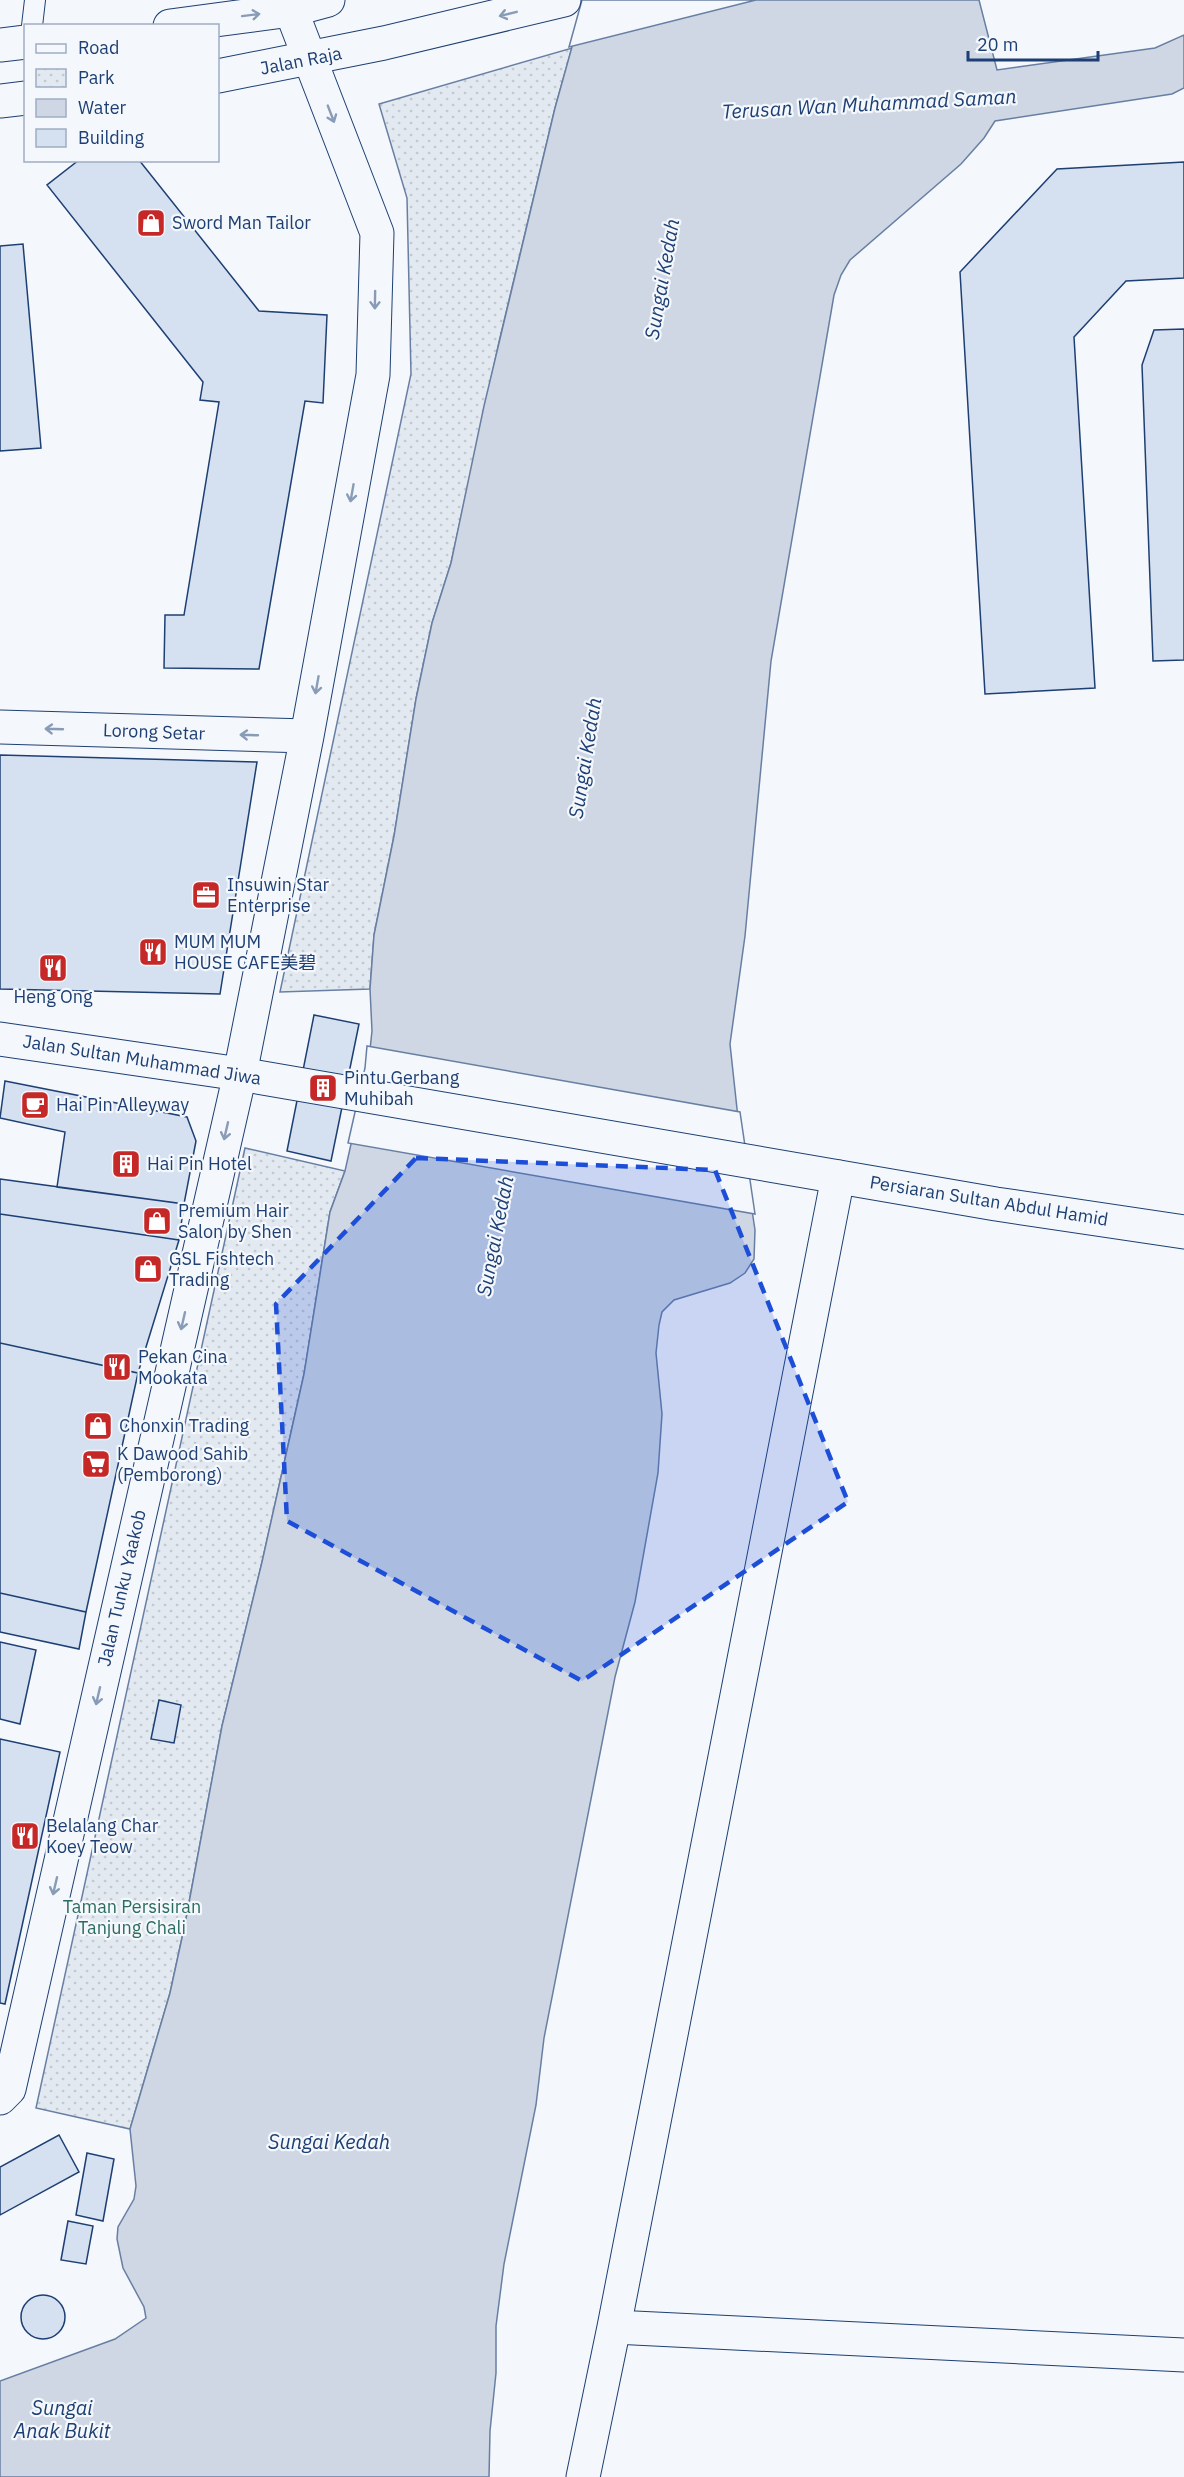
<svg xmlns="http://www.w3.org/2000/svg" width="1184" height="2477" viewBox="0 0 1184 2477" font-family="'IBM Plex Sans','Noto Sans SC',sans-serif">
  <style>
    .park { fill: url(#park-dots); stroke: #687fa3; stroke-width: 1.5 }
    .water { fill: #cfd7e4; stroke: #687fa3; stroke-width: 1.5 }
    .pier { fill: #f4f7fb; stroke: #687fa3; stroke-width: 1.5 }
    .building { fill: #d5e0f0; stroke: #1d3f73; stroke-width: 1.5 }
    .lines { fill: none; stroke-linecap: round; stroke-linejoin: round }
    .service-casing { stroke: #1d3f73; stroke-width: 22 }
    .minor-casing { stroke: #1d3f73; stroke-width: 35 }
    .secondary-casing { stroke: #1d3f73; stroke-width: 35 }
    .primary-casing { stroke: #1d3f73; stroke-width: 35 }
    .service { stroke: #f4f7fb; stroke-width: 20 }
    .minor { stroke: #f4f7fb; stroke-width: 33 }
    .secondary { stroke: #f4f7fb; stroke-width: 33 }
    .primary { stroke: #f4f7fb; stroke-width: 33 }
    .oneway { stroke: #889bb7 }
    .marked { fill: #1d4ed8; fill-opacity: 0.2; stroke: #1d4ed8; stroke-width: 4.5; stroke-dasharray: 12 8; stroke-linejoin: round }
    .labels { text-anchor: middle; stroke-width: 4.5; stroke-linejoin: round; paint-order: stroke }
    .street-label { font-size: 18px; fill: #1d3f73; stroke: #f4f7fb }
    .poi-label { font-size: 18px; fill: #1d3f73; stroke: #f4f7fb; text-anchor: start }
    .park-label { font-size: 18px; fill: #2c6c60; stroke: #f4f7fb }
    .water-label { font-size: 20px; font-style: italic; fill: #1d3f73; stroke: #f4f7fb }
  </style>
  <defs>
    <pattern id="park-dots" width="8" height="8" patternUnits="userSpaceOnUse" patternTransform="scale(1.5)"><rect width="8" height="8" fill="#e3e9f0"/><path d="M2 2h.1M6 6h.1" fill="none" stroke="#c2c9d1" stroke-width="1.8" stroke-linecap="round"/></pattern>
  </defs>
  <rect width="100%" height="100%" fill="#f4f7fb"/>
  <!-- park -->
  <path class="park" d="M572 48 555 108 499 342 451 563 432 623 416 699 394 836 374 935 370 989 280 992 411 374 407 198 379 104Z
    M245 1148 345 1171 330 1212 304 1374 262 1562 222 1726 185 1924 170 1993 130 2129 36 2108Z"/>
  <!-- water -->
  <path class="water" d="M585 0H979L997 70 1155 48 1184 35V88L1172 94 995 121 984 138 961 164 850 260 841 275 834 295 771 661 745 936 730 1044 738 1118 755 1230 754 1259 745 1273 730 1283 674 1300 662 1312 659 1325 656 1353 662 1414 658 1473 635 1602 615 1677 544 2038 536 2105 504 2264 496 2326V2373L490 2431 489 2477H0V2381L115 2339 146 2318 144 2307 123 2268 117 2239 118 2227 134 2199 136 2186 130 2129 170 1993 185 1924 222 1726 262 1562 304 1374 330 1212 345 1171 368 1068 372 1031 370 989 374 935 394 836 416 699 432 623 451 563 484 406 555 108Z"/>
  <!-- pier -->
  <path class="pier" d="M582 0H756L569 47Z
    M367 1046 740 1112 755 1214 348 1143 365 1068Z"/>
  <!-- building -->
  <path class="building" d="M79 160H139L259 311 327 315 323 403 305 401 259 669 164 668 165 615H184L219 402 200 400 203 382 47 185Z
    M1184 162V278L1126 281 1074 337 1095 688 985 694 960 272 1057 169Z
    M23 244 41 448 0 451V246Z
    M1184 329V660L1153 661 1142 365 1154 330Z
    M0 755 257 762 220 994 0 989Z
    M314 1015 359 1024 331 1161 287 1151Z
    M5 1081 187 1117 196 1141 184 1204 57 1187 65 1132 0 1118Z
    M0 1179 184 1204 179 1240 0 1214Z
    M0 1214 179 1240 138 1373 0 1343Z
    M0 1343 138 1373 86 1612 0 1593Z
    M0 1593 86 1612 79 1649 0 1632Z
    M0 1642 36 1650 20 1724 0 1719Z
    M159 1700 181 1705 174 1743 151 1739Z
    M0 1739 60 1752 5 2004 0 2003Z
    M59 2135 79 2172 0 2215V2167Z
    M87 2153 114 2159 103 2221 76 2215Z
    M68 2221 93 2226 86 2264 61 2260Z
    M21 2317a22 22 0 1 1 44 0a22 22 0 1 1-44 0Z"/>
  <g class="lines">
    <!-- service casing -->
    <g class="service-casing">
      <path id="service" d="M32 26 35 0"/>
    </g>
    <!-- minor casing -->
    <g class="minor-casing">
      <path id="minor" d="M0 727 307 736
        M0 2098 9 2089 240 1074 307 736 373 375 377 233 291 10
        M614 2327 1184 2355
        M583 2477 614 2327 838 1177"/>
    </g>
    <!-- secondary casing -->
    <g class="secondary-casing">
      <path id="secondary" d="M0 1039 240 1074 996 1204 1184 1232"/>
    </g>
    <!-- primary casing -->
    <g class="primary-casing">
      <path id="primary" d="M170 26 291 10 328 0
        M0 45 26 42
        M218 76 384 43 564 0
        M0 101 26 98"/>
    </g>
    <!-- service -->
    <use href="#service" class="service"/>
    <!-- minor -->
    <use href="#minor" class="minor"/>
    <!-- secondary -->
    <use href="#secondary" class="secondary"/>
    <!-- primary -->
    <use href="#primary" class="primary"/>
  </g>
  <!-- one-way arrows -->
  <defs><path id="oneway-shaft" d="M-6 0H5M1.5-3L5.5 0L1.5 3" fill="none" stroke-width="1.6" stroke-linecap="round" stroke-linejoin="round" transform="scale(1.5)"/></defs>
  <g class="oneway">
    <use href="#oneway-shaft" transform="translate(508 14) rotate(166)"/>
    <use href="#oneway-shaft" transform="translate(251 15) rotate(-7)"/>
    <use href="#oneway-shaft" transform="translate(331 114) rotate(69)"/>
    <use href="#oneway-shaft" transform="translate(375 300) rotate(91)"/>
    <use href="#oneway-shaft" transform="translate(352 493) rotate(100)"/>
    <use href="#oneway-shaft" transform="translate(317 685) rotate(100)"/>
    <use href="#oneway-shaft" transform="translate(54 729) rotate(-178)"/>
    <use href="#oneway-shaft" transform="translate(249 735) rotate(-178)"/>
    <use href="#oneway-shaft" transform="translate(226 1131) rotate(103)"/>
    <use href="#oneway-shaft" transform="translate(183 1321) rotate(103)"/>
    <use href="#oneway-shaft" transform="translate(98 1696) rotate(103)"/>
    <use href="#oneway-shaft" transform="translate(55 1886) rotate(103)"/>
  </g>
  <!-- marked area -->
  <path class="marked" d="M416 1158 715 1170 848 1502 582 1681 287 1521 276 1304Z"/>
  <!-- icons -->
  <defs>
    <g id="shop-square" transform="scale(1.5)"><rect x="-9" y="-9" width="18" height="18" rx="4" fill="#c62828" stroke="#f4f7fb"/><path d="M-5-2.5h2.3a2.7 3.5 0 0 1 5.4 0H5L5.5 6h-11ZM-1.5-2.5h3a1.5 2.3 0 0 0-3 0Z" fill="#fff"/></g>
    <g id="office-square" transform="scale(1.5)"><rect x="-9" y="-9" width="18" height="18" rx="4" fill="#c62828" stroke="#f4f7fb"/><path d="M-6-3h4V-5.5h4V-3h4V5H-6ZM-1-4.5V-3h2v-1.5ZM-6 0V1H6V0Z" fill="#fff"/></g>
    <g id="restaurant-square" transform="scale(1.5)"><rect x="-9" y="-9" width="18" height="18" rx="4" fill="#c62828" stroke="#f4f7fb"/><path d="M-5-6h1v4h1v-4h1v4h1v-4h1v5L-1.5 .5V6h-2V.5L-5-1ZM5-6V6H3V1.5H1.5Q1.5-4 5-6Z" fill="#fff"/></g>
    <g id="building-square" transform="scale(1.5)"><rect x="-9" y="-9" width="18" height="18" rx="4" fill="#c62828" stroke="#f4f7fb"/><path d="M-4-6H4V6H1V3H-1V6H-4ZM-2.5-4.3h1.7v1.8h-1.7ZM.8-4.3h1.7v1.8H.8ZM-2.5-1h1.7V.8h-1.7ZM.8-1h1.7V.8H.8Z" fill="#fff"/></g>
    <g id="cafe-square" transform="scale(1.5)"><rect x="-9" y="-9" width="18" height="18" rx="4" fill="#c62828" stroke="#f4f7fb"/><path d="M-5.5-4.5H6V0H3Q3 3.5 0 3.5H-2.5Q-5.5 3.5-5.5 0ZM3-3.2v2h1.7v-2ZM-6 4.5H4V6H-6Z" fill="#fff"/></g>
    <g id="supermarket-square" transform="scale(1.5)"><rect x="-9" y="-9" width="18" height="18" rx="4" fill="#c62828" stroke="#f4f7fb"/><path d="M-6-5.5h2.5l.6 2H6L4.5 2H-2.5L-4.4-4H-6ZM-1.5 3.2a1.3 1.3 0 1 0 .1 0ZM3 3.2a1.3 1.3 0 1 0 .1 0Z" fill="#fff"/></g>
  </defs>
  <g fill-rule="evenodd">
    <use href="#shop-square" x="151" y="223"/>
    <use href="#office-square" x="206" y="895"/>
    <use href="#restaurant-square" x="153" y="952"/>
    <use href="#restaurant-square" x="53" y="968"/>
    <use href="#building-square" x="323" y="1088"/>
    <use href="#cafe-square" x="35" y="1105"/>
    <use href="#building-square" x="126" y="1164"/>
    <use href="#shop-square" x="157" y="1221"/>
    <use href="#shop-square" x="148" y="1269"/>
    <use href="#restaurant-square" x="117" y="1367"/>
    <use href="#shop-square" x="98" y="1426"/>
    <use href="#supermarket-square" x="96" y="1464"/>
    <use href="#restaurant-square" x="25" y="1836"/>
  </g>
  <g class="labels">
    <!-- street labels -->
    <g class="street-label">
      <text transform="translate(301 61) rotate(-11)" y="6">Jalan Raja</text>
      <text transform="translate(154 732) rotate(2)" y="6">Lorong Setar</text>
      <text transform="translate(142 1060) rotate(9)" y="6">Jalan Sultan Muhammad Jiwa</text>
      <text transform="translate(989 1201) rotate(9)" y="6">Persiaran Sultan Abdul Hamid</text>
      <text transform="translate(122 1588) rotate(-77)" y="6">Jalan Tunku Yaakob</text>
    </g>
    <!-- poi labels -->
    <g class="poi-label">
      <text x="172" y="229">Sword Man Tailor</text>
      <text x="227" y="891">Insuwin Star<tspan x="227" dy="21">Enterprise</tspan></text>
      <text x="174" y="948">MUM MUM<tspan x="174" dy="21">HOUSE CAFE美碧</tspan></text>
      <text x="53" y="1003" text-anchor="middle">Heng Ong</text>
      <text x="344" y="1084">Pintu Gerbang<tspan x="344" dy="21">Muhibah</tspan></text>
      <text x="56" y="1111">Hai Pin Alleyway</text>
      <text x="147" y="1170">Hai Pin Hotel</text>
      <text x="178" y="1217">Premium Hair<tspan x="178" dy="21">Salon by Shen</tspan></text>
      <text x="169" y="1265">GSL Fishtech<tspan x="169" dy="21">Trading</tspan></text>
      <text x="138" y="1363">Pekan Cina<tspan x="138" dy="21">Mookata</tspan></text>
      <text x="119" y="1432">Chonxin Trading</text>
      <text x="117" y="1460">K Dawood Sahib<tspan x="117" dy="21">(Pemborong)</tspan></text>
      <text x="46" y="1832">Belalang Char<tspan x="46" dy="21">Koey Teow</tspan></text>
    </g>
    <!-- park labels -->
    <g class="park-label">
      <text x="132" y="1913">Taman Persisiran<tspan x="132" dy="21">Tanjung Chali</tspan></text>
    </g>
    <!-- water labels -->
    <g class="water-label">
      <text transform="translate(869 104) rotate(-3)" y="7">Terusan Wan Muhammad Saman</text>
      <text transform="translate(662 279) rotate(-80)" y="7">Sungai Kedah</text>
      <text transform="translate(585 758) rotate(-81)" y="7">Sungai Kedah</text>
      <text transform="translate(495 1236) rotate(-79)" y="7">Sungai Kedah</text>
      <text x="329" y="2149">Sungai Kedah</text>
      <text x="62" y="2415">Sungai<tspan x="62" dy="23">Anak Bukit</tspan></text>
    </g>
  </g>
  <!-- legend -->
  <rect x="24" y="24" width="195" height="138" fill="#f4f7fb" stroke="#9eadc5" stroke-width="1.5"/>
  <rect x="36" y="44" width="30" height="9" fill="#f4f7fb" stroke="#9eadc5" stroke-width="1.5"/>
  <text x="78" y="54" font-size="18" fill="#1d3f73">Road</text>
  <rect x="36" y="69" width="30" height="18" fill="url(#park-dots)" stroke="#9eadc5" stroke-width="1.5"/>
  <text x="78" y="84" font-size="18" fill="#1d3f73">Park</text>
  <rect x="36" y="99" width="30" height="18" fill="#cfd7e4" stroke="#9eadc5" stroke-width="1.5"/>
  <text x="78" y="114" font-size="18" fill="#1d3f73">Water</text>
  <rect x="36" y="129" width="30" height="18" fill="#d5e0f0" stroke="#9eadc5" stroke-width="1.5"/>
  <text x="78" y="144" font-size="18" fill="#1d3f73">Building</text>
  <!-- scale -->
  <path d="M968 51v9h130v-9" fill="none" stroke="#1d3f73" stroke-width="3"/>
  <text x="977" y="51" font-size="18" fill="#1d3f73" stroke="#f4f7fb" stroke-width="4.5" paint-order="stroke">20 m</text>
</svg>
